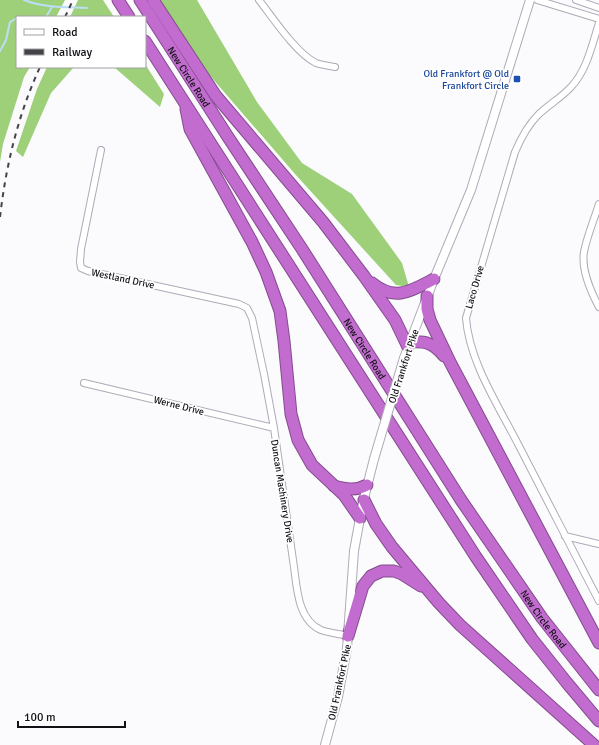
<svg xmlns="http://www.w3.org/2000/svg" width="599" height="745" viewBox="0 0 599 745" font-family="Signika,sans-serif">
  <style>
    .forest { fill: #9dd079 }
    .lines { fill: none; stroke-linecap: round; stroke-linejoin: round }
    .stream { stroke: #bbdef7; stroke-width: 2 }
    .street-casing { stroke: #afaab8; stroke-width: 8 }
    .secondary-casing { stroke: #afaab8; stroke-width: 10 }
    .highway-casing { stroke: #844c8e; stroke-width: 13 }
    .street { stroke: #fff; stroke-width: 6 }
    .secondary { stroke: #fff; stroke-width: 8 }
    .highway { stroke: #c16cce; stroke-width: 11 }
    .rail { stroke: #454348; stroke-width: 2; stroke-dasharray: 5 5; stroke-linecap: butt }
    .secondary-bridge-casing { stroke: #afaab8; stroke-width: 10; stroke-linecap: butt }
    .secondary-bridge { stroke: #fff; stroke-width: 8 }
    .transit-dot { fill: #1a4fb4; stroke: #fff; stroke-width: 1.5 }
    .labels { text-anchor: middle; stroke-width: 3.5; stroke-linejoin: round; paint-order: stroke }
    .transit-label { font-size: 10px; fill: #164399; stroke: #fff; text-anchor: end }
    .street-label { font-size: 10px; fill: #131116; stroke: #fff }
  </style>
  <rect width="100%" height="100%" fill="#fbfafd"/>
  <!-- forest -->
  <path class="forest" d="M0 0H65L56 17H17V67H30L24 77 3 144 0 162Z
    M78 0H103L114 17H70Z
    M155 0H197L257 102 302 163 352 194 402 263 409 287 396 285 295 174 193 56Z
    M145 64 164 94 160 107 114 67H145Z
    M47 67H74L51 93 23 157 16 151 37 89Z"/>
  <g class="lines">
    <!-- stream -->
    <path class="stream" d="M24 0C44 8 65 7 87 8
      M46 17 52 7
      M0 51 6 40 10 22 17 18"/>
    <!-- street casing -->
    <g class="street-casing">
      <path id="street" d="M259 0C273 18 296 53 316 63 322 65 329 66 335 67
        M537 0 599 19
        M576 0 599 8
        M599 23C592 45 587 70 571 87 561 98 548 105 538 115 527 126 521 138 515 152L466 318C469 361 498 405 518 444 545 496 572 549 599 601
        M101 150 81 249 80 262 81 268 88 271 239 304 247 308 252 318 264 374 274 428 294 567C297 589 298 620 321 630 329 633 340 634 348 636
        M599 204C594 220 587 236 584 252 581 270 591 292 599 307
        M84 383 274 428
        M565 536 599 544"/>
    </g>
    <!-- secondary casing -->
    <g class="secondary-casing">
      <path id="secondary" d="M404 358 434 279 471 190 530 0
        M325 745 338 697 347 648 354 551 363 502 374 459"/>
    </g>
    <!-- highway casing -->
    <g class="highway-casing">
      <g id="highway">
        <path d="M118 0 129 17"/>
        <path id="s1" d="M140 0 228 137 302 249 461 500 542 618 599 690"/>
        <path d="M153 0 216 96 323 222 364 276 395 320 408 347"/>
        <path d="M145 41 476 557 532 639 567 683 599 721"/>
        <path d="M186 109 190 129 252 242 266 272 280 311 284 341 291 414 298 440 312 465 344 495 360 518"/>
        <path d="M372 283C395 302 411 291 434 279"/>
        <path d="M427 296V309L430 320 450 362 599 643"/>
        <path d="M410 342C426 341 433 343 444 356"/>
        <path d="M334 486C346 489 356 491 367 485"/>
        <path d="M364 500 376 524 392 547 439 603 460 625 594 745"/>
        <path d="M348 636 363 586 371 576 382 571H394L402 574 421 586"/>
      </g>
    </g>
    <!-- street -->
    <use href="#street" class="street"/>
    <!-- secondary -->
    <use href="#secondary" class="secondary"/>
    <!-- highway -->
    <use href="#highway" class="highway"/>
    <!-- rail -->
    <path class="rail" d="M65 17 73 0
      M0 217C6 165 18 115 40 67"/>
    <!-- secondary-bridge casing -->
    <g class="secondary-bridge-casing">
      <path id="secondary-bridge" d="M374 459 404 358"/>
    </g>
    <!-- secondary-bridge -->
    <use href="#secondary-bridge" class="secondary-bridge"/>
  </g>
  <!-- markers -->
  <rect class="transit-dot" x="513" y="75" width="8" height="8" rx="2"/>
  <g class="labels">
    <!-- transit labels -->
    <g class="transit-label">
      <text x="509" y="77">Old Frankfort @ Old<tspan x="509" dy="12">Frankfort Circle</tspan></text>
    </g>
    <!-- street labels -->
    <g class="street-label">
      <text dy="4" stroke="none"><textPath href="#s1" startOffset="91">New Circle Road</textPath></text>
      <text transform="translate(123 278) rotate(12)" y="4">Westland Drive</text>
      <text transform="translate(474 287) rotate(-74)" y="4">Laco Drive</text>
      <text dy="4" stroke="none"><textPath href="#s1" startOffset="415">New Circle Road</textPath></text>
      <text transform="translate(403 366) rotate(-72)" y="4">Old Frankfort Pike</text>
      <text transform="translate(179 405) rotate(14)" y="4">Werne Drive</text>
      <text transform="translate(283 491) rotate(81)" y="4">Duncan Machinery Drive</text>
      <text dy="4" stroke="none"><textPath href="#s1" startOffset="739">New Circle Road</textPath></text>
      <text transform="translate(339 682) rotate(-78)" y="4">Old Frankfort Pike</text>
    </g>
  </g>
  <!-- legend -->
  <rect x="16" y="16" width="130" height="52" fill="#ffffff" stroke="#a1a0a2"/>
  <rect x="24" y="29" width="20" height="6" fill="#ffffff" stroke="#a1a0a2"/>
  <text x="52" y="36" font-size="12" fill="#131116">Road</text>
  <rect x="24" y="49" width="20" height="6" fill="#454348" stroke="#a1a0a2"/>
  <text x="52" y="56" font-size="12" fill="#131116">Railway</text>
  <!-- scale -->
  <path d="M18 721v6h107v-6" fill="none" stroke="#131116" stroke-width="2"/>
  <text x="24" y="721" font-size="12" fill="#131116" stroke="#ffffff" stroke-width="3" paint-order="stroke">100 m</text>
</svg>
